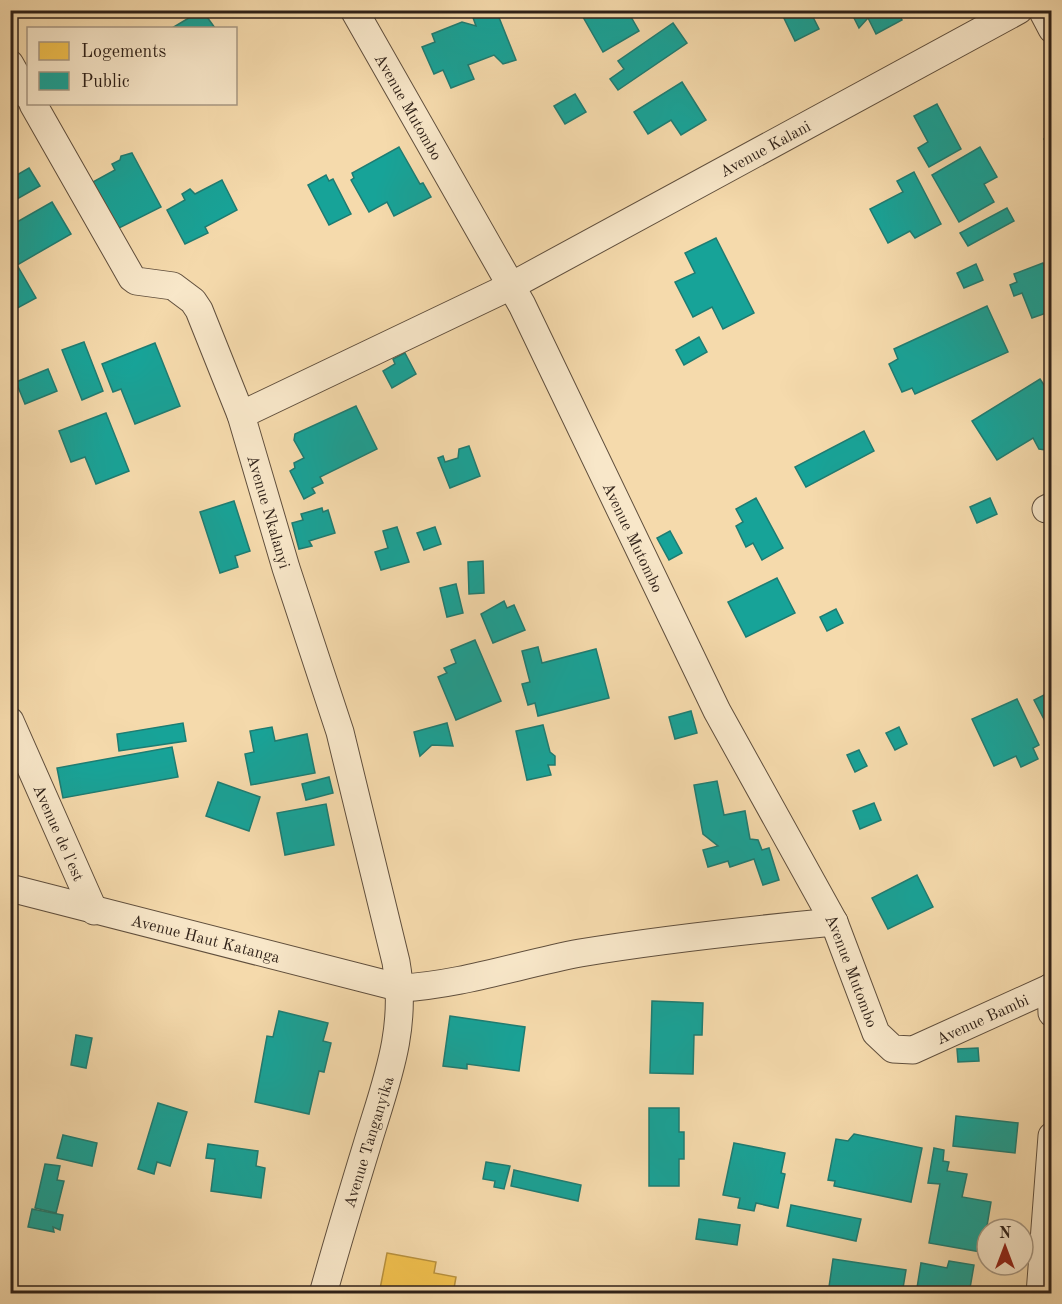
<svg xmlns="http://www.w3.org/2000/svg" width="1062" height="1304" font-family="'Old Standard TT',serif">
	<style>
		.homes { fill: #f2c14e; stroke: #b8913e; stroke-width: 1.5 }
		.public { fill: #17a398; stroke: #1e7c72; stroke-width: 1.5 }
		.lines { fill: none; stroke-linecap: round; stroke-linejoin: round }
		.street-casing { stroke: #604f3d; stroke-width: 29 }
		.street { stroke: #f8e7c9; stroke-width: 27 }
		.labels { text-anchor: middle; stroke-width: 6; stroke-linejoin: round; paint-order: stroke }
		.street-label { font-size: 16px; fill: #2f2118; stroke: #f8e7c9 }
	</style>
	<rect width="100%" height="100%" fill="#f5daac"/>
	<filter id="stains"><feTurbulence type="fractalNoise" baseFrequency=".00333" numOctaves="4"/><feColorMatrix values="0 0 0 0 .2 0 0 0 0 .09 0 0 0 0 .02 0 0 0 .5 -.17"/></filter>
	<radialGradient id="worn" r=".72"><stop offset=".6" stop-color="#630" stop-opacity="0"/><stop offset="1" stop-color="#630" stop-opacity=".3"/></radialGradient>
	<path class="homes" d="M387 1253 436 1262 434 1273 456 1277 453 1294H379Z"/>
	<g class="public">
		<path d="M202 10 215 28H172Z"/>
		<path d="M474 10H496L516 60 503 64 494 55 468 65 474 79 451 88 443 70 434 74 422 47 435 42 432 34 462 22 476 26 471 12Z"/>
		<path d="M579 10H627L639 31 603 52Z"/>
		<path d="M780 10H827L813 17 819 29 795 41Z"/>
		<path d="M850 10H897L902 20 876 34 868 18 859 28Z"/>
		<path d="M673 23 687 43 618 90 610 79 624 69 618 61Z"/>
		<path d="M682 82 706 120 681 135 671 120 648 134 634 112Z"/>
		<path d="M575 94 586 112 565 124 554 106Z"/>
		<path d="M937 104 961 149 929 167 918 148 928 142 914 116Z"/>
		<path d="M1052 134V151L1044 139Z"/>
		<path d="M399 147 420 184 423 183 431 197 394 216 387 202 369 212 351 180 354 178 352 173Z"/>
		<path d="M980 147 997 177 984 184 994 202 959 222 932 175Z"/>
		<path d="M132 153 161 207 115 230 91 183 115 170 112 164 120 160 121 156Z"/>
		<path d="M29 168 40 186 10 203V179Z"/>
		<path d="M914 172 941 224 915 238 910 231 888 243 870 209 903 192 897 181Z"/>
		<path d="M326 175 329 181 333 179 351 214 329 225 308 185Z"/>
		<path d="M222 180 237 210 205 227 208 233 185 244 167 210 185 200 182 194 190 189 195 194Z"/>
		<path d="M52 202 71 234 17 265 36 298 10 312V226Z"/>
		<path d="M1007 208 1014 221 968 246 960 233Z"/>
		<path d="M716 238 754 313 723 329 712 307 693 317 675 282 695 273 685 253Z"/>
		<path d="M1043 263 1052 285V311L1032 318 1022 293 1014 296 1010 285 1017 282 1014 274Z"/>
		<path d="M976 264 983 280 964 288 957 273Z"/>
		<path d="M987 306 1008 352 915 394 912 388 902 392 889 364 898 359 894 349Z"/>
		<path d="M699 337 707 352 684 365 676 350Z"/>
		<path d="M84 342 103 391 82 400 62 350Z"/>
		<path d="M155 343 180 406 135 424 121 389 113 392 102 364Z"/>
		<path d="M405 353 416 374 392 388 383 371 395 364 393 359Z"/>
		<path d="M48 369 57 391 25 404 16 382Z"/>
		<path d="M1040 379 1052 397V451L1039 449 1033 438 997 460 972 421Z"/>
		<path d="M356 406 377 449 320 477 323 483 312 488 315 493 304 499 290 471 295 468 294 463 304 458 294 440 295 434Z"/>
		<path d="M106 413 129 471 96 484 85 457 71 462 59 431Z"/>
		<path d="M864 431 874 451 806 487 795 467Z"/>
		<path d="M469 446 480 476 450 488 438 458 443 456 445 462 458 458 459 449Z"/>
		<path d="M756 498 783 548 762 560 753 543 746 547 736 526 743 522 736 509Z"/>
		<path d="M990 498 997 514 977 523 970 507Z"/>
		<path d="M234 501 250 551 235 556 238 567 220 573 200 512Z"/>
		<path d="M322 508 323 512 328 510 335 533 309 541 312 546 299 549 292 523 303 520 301 514Z"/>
		<path d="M397 527 409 562 381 570 375 552 388 548 383 531Z"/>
		<path d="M435 527 441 544 424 550 417 533Z"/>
		<path d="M670 531 682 553 669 560 657 538Z"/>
		<path d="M483 561 484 593 469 594 468 562Z"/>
		<path d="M777 578 795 613 746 637 728 602Z"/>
		<path d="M456 584 463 613 447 617 440 588Z"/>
		<path d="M504 601 507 608 514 605 525 630 493 643 481 614Z"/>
		<path d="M836 609 843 623 827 631 820 617Z"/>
		<path d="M475 640 501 701 456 720 438 677 447 673 444 668 456 663 451 650Z"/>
		<path d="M538 647 542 663 596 649 609 698 538 716 535 703 528 705 522 684 530 682 522 651Z"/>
		<path d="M1052 691V726L1048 727 1034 700Z"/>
		<path d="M1017 699 1039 745 1033 748 1038 759 1021 767 1016 756 994 766 972 719Z"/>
		<path d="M691 711 697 733 675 739 669 717Z"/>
		<path d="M183 723 186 741 119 751 117 734Z"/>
		<path d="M447 723 453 746 432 745 420 756 414 732Z"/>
		<path d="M543 725 550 752 555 756V765H548L551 775 527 780 516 731Z"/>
		<path d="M272 727 275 741 307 734 315 773 251 785 245 754 254 752 250 731Z"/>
		<path d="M899 727 907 744 895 750 886 733Z"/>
		<path d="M172 747 178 777 63 798 57 768Z"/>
		<path d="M859 750 867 766 855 772 847 755Z"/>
		<path d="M329 777 333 793 306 800 302 784Z"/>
		<path d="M717 781 724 815 745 811 750 839 758 840 762 850 769 848 779 880 763 885 754 859 730 867 728 861 708 867 703 850 718 846 703 834 694 785Z"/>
		<path d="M218 782 260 797 249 831 206 816Z"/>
		<path d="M874 803 881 820 860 829 853 811Z"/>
		<path d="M326 804 334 845 285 855 277 813Z"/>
		<path d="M917 875 933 907 888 929 872 898Z"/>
		<path d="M652 1001 703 1003 702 1035H694L693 1074 650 1073Z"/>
		<path d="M279 1011 328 1023 323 1041 331 1043 324 1072 319 1071 309 1114 255 1102 267 1036 273 1037Z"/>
		<path d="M450 1016 525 1027 519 1071 467 1064V1069L443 1066Z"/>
		<path d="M76 1035 92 1038 86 1068 71 1065Z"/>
		<path d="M978 1048 979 1061 958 1062 957 1049Z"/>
		<path d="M158 1103 187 1112 170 1166 157 1162 154 1174 138 1169Z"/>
		<path d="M649 1108H679V1132H684V1159H679V1186H649Z"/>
		<path d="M956 1116 1018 1123 1015 1153 953 1146Z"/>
		<path d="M854 1134 922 1148 911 1202 834 1186 835 1181 828 1180 836 1139 848 1141Z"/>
		<path d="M63 1135 97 1143 92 1166 57 1158Z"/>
		<path d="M734 1143 785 1153 781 1173 785 1174 778 1208 756 1203 754 1211 738 1208 740 1198 723 1195Z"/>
		<path d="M208 1144 258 1151 256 1166 265 1168 261 1198 211 1191 215 1159 206 1158Z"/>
		<path d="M934 1148 944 1150 943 1161 949 1162 947 1171 967 1174 962 1197 991 1202 987 1226 992 1227 987 1229V1253L929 1243 940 1184 928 1183Z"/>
		<path d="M486 1162 510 1166 504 1189 494 1187 495 1181 483 1179Z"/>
		<path d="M45 1164 60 1166 57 1180 64 1181 56 1213 35 1208Z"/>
		<path d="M514 1170 581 1185 578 1201 511 1186Z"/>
		<path d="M791 1205 861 1219 856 1241 787 1226Z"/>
		<path d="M32 1209 63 1215 60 1230 53 1227 54 1232 28 1227Z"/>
		<path d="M699 1219 740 1225 737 1245 696 1239Z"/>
		<path d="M833 1259 906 1270 902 1294H828Z"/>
		<path d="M949 1261 974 1265 969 1294H916L921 1263 947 1268Z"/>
	</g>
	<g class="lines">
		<defs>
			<g id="street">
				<path id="s1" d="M354 10 522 305 717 711 834 922 876 1033 893 1049 913 1050 1052 987"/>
				<path d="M1042 10 1052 29"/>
				<path d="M10 64 28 96"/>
				<path id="s2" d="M33 104 132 278 136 281 173 286 193 301 199 310 241 415 286 568 340 732 396 962C408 1029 386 1082 367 1145 352 1194 337 1244 323 1294"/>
				<path id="s3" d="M241 415 511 286 1019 10"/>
				<path d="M1046 509 1052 506"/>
				<path id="s4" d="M10 721 94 911"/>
				<path id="s5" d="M10 888 401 988C461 985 521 964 580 953 665 939 749 930 834 922"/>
				<path d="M1051 987 1052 1013"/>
				<path d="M1040 1294 1052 1136"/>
			</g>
		</defs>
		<use href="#street" class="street-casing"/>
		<use href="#street" class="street"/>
	</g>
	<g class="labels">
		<g class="street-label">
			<text dy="6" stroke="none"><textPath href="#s1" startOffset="111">Avenue Mutombo</textPath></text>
			<text dy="6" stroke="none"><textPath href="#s3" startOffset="588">Avenue Kalani</textPath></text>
			<text dy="6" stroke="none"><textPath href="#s2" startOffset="492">Avenue Nkalanyi</textPath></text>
			<text dy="6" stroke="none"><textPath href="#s1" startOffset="597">Avenue Mutombo</textPath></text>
			<text dy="6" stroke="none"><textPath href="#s4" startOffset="122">Avenue de l'est</textPath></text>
			<text dy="6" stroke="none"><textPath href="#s5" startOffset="202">Avenue Haut Katanga</textPath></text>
			<text dy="6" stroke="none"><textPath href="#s1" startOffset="1083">Avenue Mutombo</textPath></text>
			<text dy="6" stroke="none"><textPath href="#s1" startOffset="1269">Avenue Bambi</textPath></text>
			<text transform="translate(368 1142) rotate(-73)" y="6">Avenue Tanganyika</text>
		</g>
	</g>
	<rect width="1062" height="1304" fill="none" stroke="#f5daac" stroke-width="36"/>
	<rect x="12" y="12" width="1038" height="1280" fill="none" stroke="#2f2118" stroke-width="3"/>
	<rect x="18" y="18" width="1026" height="1268" fill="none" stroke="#2f2118" stroke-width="1.5"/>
	<rect x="27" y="27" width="210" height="78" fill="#f8e7c9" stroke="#a89882" stroke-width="1.5"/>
	<rect x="39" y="42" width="30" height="18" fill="#f2c14e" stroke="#a89882" stroke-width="1.5"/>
	<text x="81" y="57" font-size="18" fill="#2f2118">Logements</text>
	<rect x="39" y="72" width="30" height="18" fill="#17a398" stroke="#a89882" stroke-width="1.5"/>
	<text x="81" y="87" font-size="18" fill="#2f2118">Public</text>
	<g transform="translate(1005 1247)"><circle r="28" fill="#f8e7c9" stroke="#a89882" stroke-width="1.5"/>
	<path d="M0-4.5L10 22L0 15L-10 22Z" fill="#8f2418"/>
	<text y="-9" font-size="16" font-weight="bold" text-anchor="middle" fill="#2f2118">N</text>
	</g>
	<rect width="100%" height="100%" filter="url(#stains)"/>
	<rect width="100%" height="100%" fill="url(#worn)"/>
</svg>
